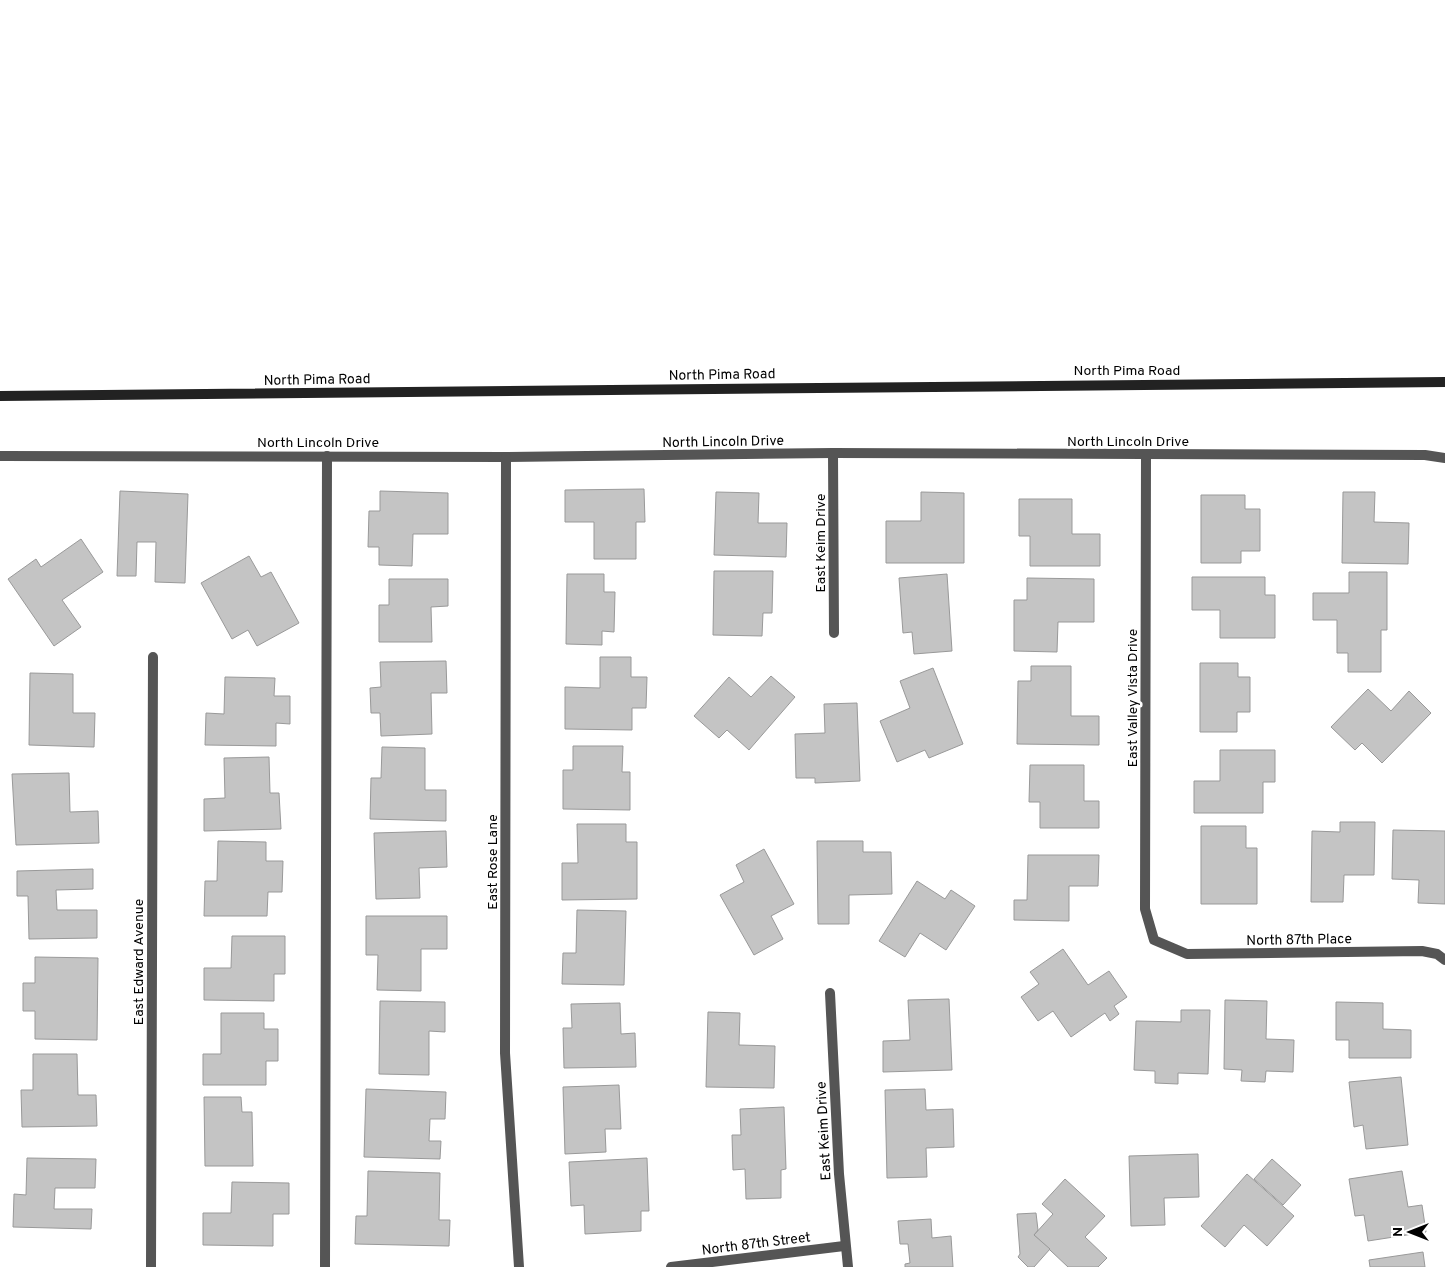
<svg xmlns="http://www.w3.org/2000/svg" width="1445" height="1267" font-family="Overpass,sans-serif">
	<style>
		.building { fill: #c4c4c4; stroke: #999 }
		.lines { fill: none; stroke-linecap: round; stroke-linejoin: round }
		.service { stroke: #555; stroke-width: 10 }
		.minor { stroke: #555; stroke-width: 10 }
		.secondary { stroke: #222; stroke-width: 10 }
		.labels { text-anchor: middle; stroke-width: 5; stroke-linejoin: round; paint-order: stroke }
		.street-label { font-size: 14px; fill: #000; stroke: #fff }
	</style>
	<rect width="100%" height="100%" fill="#fff"/>
	<g class="building">
		<path d="M644 489 645 522H636V559H594V522H565V490Z"/>
		<path d="M120 491 188 494 185 583 155 582 156 542H137L136 576H117Z"/>
		<path d="M380 491 448 493V534H413L412 566 379 565V547H368L369 511H380Z"/>
		<path d="M716 492 759 493 758 523H787L786 557 714 555Z"/>
		<path d="M921 492 964 493V563H886V521H921Z"/>
		<path d="M1343 492H1375L1374 522 1409 523 1408 564 1342 563Z"/>
		<path d="M1201 495H1245V509H1260V551H1241V563H1201Z"/>
		<path d="M1019 499H1072V534H1100V566H1030V536H1019Z"/>
		<path d="M81 539 103 572 62 600 81 627 54 646 8 579 36 559 41 567Z"/>
		<path d="M249 556 261 577 271 572 299 623 257 646 248 630 232 639 201 583Z"/>
		<path d="M714 571H773L772 613H763L762 636 713 635Z"/>
		<path d="M1349 572H1387V630H1381V672H1348V653H1337V620H1313V593H1349Z"/>
		<path d="M567 574H604V592H615L614 632 602 631V645L566 644Z"/>
		<path d="M947 574 952 651 914 654 912 632 903 633 899 578Z"/>
		<path d="M1192 577H1265V595H1275V638H1220V610H1192Z"/>
		<path d="M1027 578 1094 579V622H1058L1057 652 1014 651V600H1027Z"/>
		<path d="M389 579H448V606L431 607 432 642H379V605H389Z"/>
		<path d="M600 657H631V677H647L646 708H632V730L565 729V687L600 688Z"/>
		<path d="M446 661 447 693H431L432 734 381 736 380 713H371L370 688 381 687 380 662Z"/>
		<path d="M1200 663H1238V677H1250V712H1237V732H1200Z"/>
		<path d="M1031 666H1071V716H1099V745L1017 744 1018 681H1031Z"/>
		<path d="M933 668 963 744 929 758 925 750 897 762 880 721 910 708 900 681Z"/>
		<path d="M30 673 73 674V713H95L94 747 29 745Z"/>
		<path d="M771 676 795 697 749 750 727 730 719 738 694 716 729 677 751 697Z"/>
		<path d="M225 677 275 678 274 696H290V724L276 723V746L205 745 206 713 224 714Z"/>
		<path d="M1368 689 1391 711 1409 691 1431 713 1382 763 1362 743 1355 750 1331 727Z"/>
		<path d="M857 703 860 781 815 783V778H796L795 734 825 733 824 704Z"/>
		<path d="M573 746H623L622 772H630V810L563 809V770H573Z"/>
		<path d="M382 747 425 748V790H446V821L370 819 371 778H381Z"/>
		<path d="M1220 750H1275V782H1263V813H1194V781H1220Z"/>
		<path d="M269 757 270 793H279L281 829 204 831V799L225 798 224 758Z"/>
		<path d="M1030 765H1084V801H1099V828H1040V802H1029Z"/>
		<path d="M69 773 70 812 98 811 99 843 16 845 12 774Z"/>
		<path d="M1340 822H1375L1374 875H1344L1343 902H1311L1312 831 1340 832Z"/>
		<path d="M577 824H626V842H637V899L562 900V863H578Z"/>
		<path d="M1201 826H1246V848H1257V904H1201Z"/>
		<path d="M1393 830 1445 831V904L1418 903 1419 880 1392 879Z"/>
		<path d="M446 831 447 867 419 868 420 898 376 899 374 833Z"/>
		<path d="M218 841 266 842V861H283L282 892H268L267 916H204L205 881H217Z"/>
		<path d="M817 841H863V852H891L892 894 849 895V924H818Z"/>
		<path d="M764 849 794 904 771 916 783 939 754 955 720 895 744 882 736 865Z"/>
		<path d="M1028 855H1099L1098 886H1069V921L1014 920V900H1027Z"/>
		<path d="M93 869V889L56 890 57 910H97V938L29 939 28 896H17V871Z"/>
		<path d="M917 881 945 899 951 890 975 906 946 950 920 933 905 957 879 941Z"/>
		<path d="M577 910 626 911 624 985 562 984 563 953H576Z"/>
		<path d="M366 916H447V949H421V991L377 990 378 955H366Z"/>
		<path d="M232 936H285V974H274V1001L204 1000V968H231Z"/>
		<path d="M1063 949 1088 985 1109 971 1127 997 1114 1006 1119 1014 1110 1021 1105 1013 1071 1037 1053 1011 1038 1021 1021 997 1039 984 1030 972Z"/>
		<path d="M35 957 98 958 97 1040 35 1039V1011H23V983H35Z"/>
		<path d="M949 999 952 1070 883 1072V1041L910 1040 908 1000Z"/>
		<path d="M1225 1000 1267 1001 1266 1039 1294 1040 1293 1072 1266 1071 1265 1082 1241 1081 1242 1070 1224 1069Z"/>
		<path d="M380 1001 445 1002V1032L429 1031V1075L379 1074Z"/>
		<path d="M1336 1002 1383 1003V1029L1411 1030V1058H1349V1040H1336Z"/>
		<path d="M620 1003 621 1034 635 1033 636 1067 564 1068 563 1028H572L571 1004Z"/>
		<path d="M1181 1010H1210L1208 1074 1178 1073V1084L1155 1083V1071L1134 1070 1136 1021 1181 1022Z"/>
		<path d="M708 1012 740 1013 739 1045 775 1046 774 1088 706 1087Z"/>
		<path d="M221 1013H264V1029H278V1061H266V1085H203V1054H221Z"/>
		<path d="M33 1054H77L78 1095H96L97 1126 22 1127 21 1090H33Z"/>
		<path d="M1401 1077 1408 1145 1366 1149 1363 1125 1354 1127 1349 1082Z"/>
		<path d="M619 1085 621 1129H605L606 1152 565 1154 563 1087Z"/>
		<path d="M366 1089 446 1092 445 1119H430L429 1141H441L440 1159 364 1157Z"/>
		<path d="M925 1089 926 1110 953 1109 954 1147 926 1148 927 1177 887 1178 885 1090Z"/>
		<path d="M204 1097H241L242 1112H252L253 1166H205Z"/>
		<path d="M784 1107 786 1169 781 1170V1198L746 1199 745 1169 733 1170 732 1135H741L740 1109Z"/>
		<path d="M1198 1154 1199 1197 1164 1198 1165 1225 1131 1226 1129 1156Z"/>
		<path d="M27 1158 96 1159 95 1188H55L54 1209H92L91 1229 13 1227 14 1194 26 1195Z"/>
		<path d="M647 1158 649 1211H641V1231L585 1234 584 1205 571 1206 569 1162Z"/>
		<path d="M1272 1159 1301 1185 1283 1205 1254 1179Z"/>
		<path d="M368 1171 440 1173 439 1220H450L449 1246 355 1244 356 1216H367Z"/>
		<path d="M1402 1171 1408 1207 1422 1205 1426 1232 1368 1241 1364 1215 1355 1216 1349 1179Z"/>
		<path d="M1247 1174 1294 1216 1267 1246 1244 1225 1225 1247 1201 1226Z"/>
		<path d="M1065 1179 1105 1216 1085 1237 1107 1258 1098 1267H1068L1034 1235 1053 1214 1042 1204Z"/>
		<path d="M232 1182 289 1183V1214H273V1246L203 1245V1213H231Z"/>
		<path d="M1036 1213 1038 1230 1034 1235 1050 1249 1034 1267H1028L1018 1257 1020 1254 1017 1214Z"/>
		<path d="M931 1219 932 1238 951 1236 953 1267H905V1264L910 1263 908 1244H900L898 1221Z"/>
		<path d="M1423 1252 1425 1267H1370L1369 1260Z"/>
	</g>
	<g class="lines">
		<path class="service" d="M325 1267 327 456"/>
		<g class="minor">
			<path d="M833 453 834 633"/>
			<path d="M1146 455 1145 909 1154 940 1187 954 1422 951 1437 954 1445 960"/>
			<path d="M0 456 506 457 833 453 1425 455 1445 458"/>
			<path d="M506 457 505 1053 519 1267"/>
			<path d="M830 993 839 1174 848 1267"/>
			<path d="M151 1267 153 657"/>
			<path d="M671 1267 844 1246"/>
		</g>
		<path class="secondary" d="M0 396 1445 382"/>
	</g>
	<g class="labels">
		<g class="street-label">
			<text x="1127" y="375">North Pima Road</text>
			<text transform="translate(722 374) rotate(-1)" y="5">North Pima Road</text>
			<text transform="translate(317 379) rotate(-1)" y="5">North Pima Road</text>
			<text transform="translate(723 441) rotate(-1)" y="5">North Lincoln Drive</text>
			<text x="1128" y="446">North Lincoln Drive</text>
			<text x="318" y="447">North Lincoln Drive</text>
			<text transform="translate(820 543) rotate(-90)" y="5">East Keim Drive</text>
			<text transform="translate(1132 698) rotate(-90)" y="5">East Valley Vista Drive</text>
			<text transform="translate(492 862) rotate(-90)" y="5">East Rose Lane</text>
			<text transform="translate(1299 939) rotate(-1)" y="5">North 87th Place</text>
			<text transform="translate(138 962) rotate(-90)" y="5">East Edward Avenue</text>
			<text transform="translate(823 1131) rotate(-93)" y="5">East Keim Drive</text>
			<text transform="translate(756 1243) rotate(-7)" y="5">North 87th Street</text>
		</g>
	</g>
	<g transform="translate(1410 1232) rotate(270)" stroke="#ffffff" stroke-width="4" paint-order="stroke">
	<path d="M0-4L9 19L0 12L-9 19Z" fill="#000000"/>
	<text y="-8" font-size="14" font-weight="bold" text-anchor="middle" fill="#000000">N</text>
	</g>
</svg>
